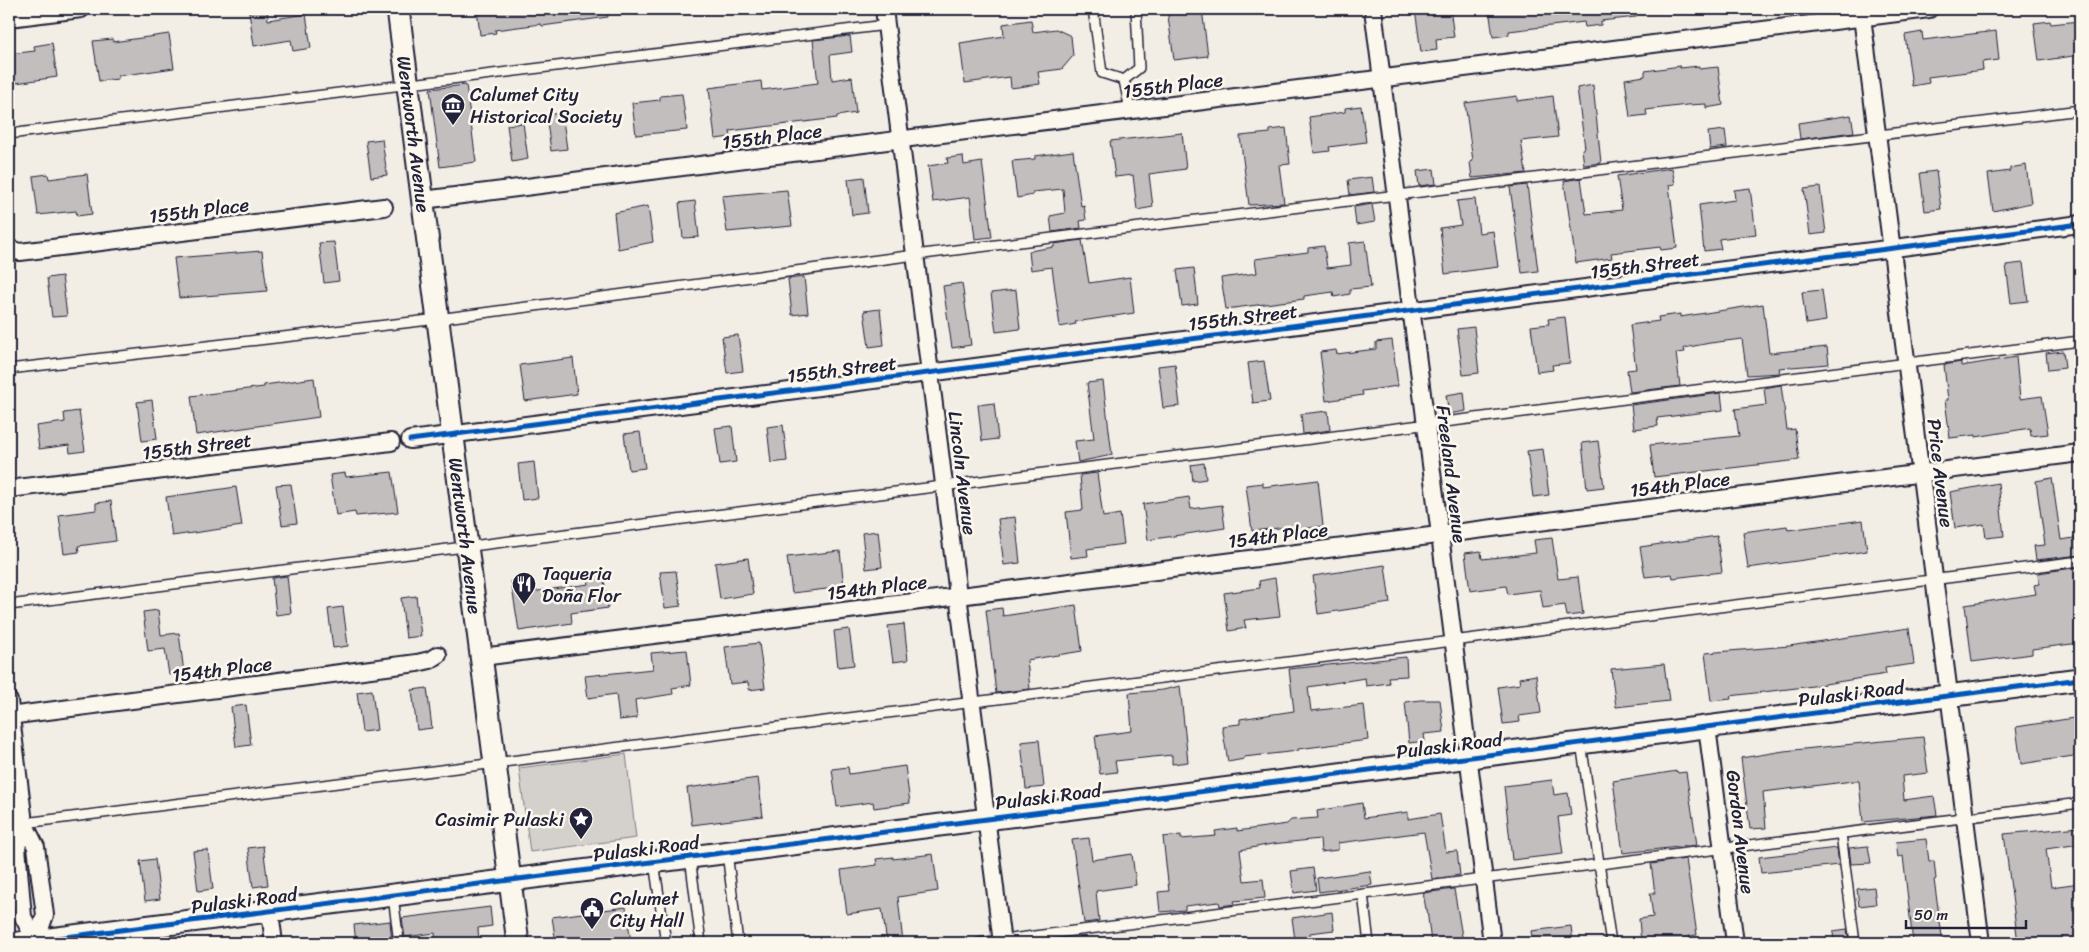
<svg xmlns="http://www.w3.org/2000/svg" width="2089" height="952" font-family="Sriracha,sans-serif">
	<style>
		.green { fill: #d4d1cc; stroke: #7b7a84 }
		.building { fill: #c2bebe; stroke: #22223b }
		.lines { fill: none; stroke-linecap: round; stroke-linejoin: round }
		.service-casing { stroke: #22223b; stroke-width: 12 }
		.minor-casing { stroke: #22223b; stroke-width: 20 }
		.tertiary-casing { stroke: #22223b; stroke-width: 25 }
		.service { stroke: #fbf7ec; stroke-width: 9 }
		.minor { stroke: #fbf7ec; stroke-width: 16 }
		.tertiary { stroke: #fbf7ec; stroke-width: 21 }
		.cycleway-casing { stroke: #fbf7ec; stroke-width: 8 }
		.cycleway { stroke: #0057b8; stroke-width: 5 }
		.labels { text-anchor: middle; stroke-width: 5; stroke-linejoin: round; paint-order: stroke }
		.street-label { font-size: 19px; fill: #22223b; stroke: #fbf7ec }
		.poi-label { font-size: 19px; fill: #22223b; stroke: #fbf7ec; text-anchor: start }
	</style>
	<rect width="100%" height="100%" fill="#f2eee5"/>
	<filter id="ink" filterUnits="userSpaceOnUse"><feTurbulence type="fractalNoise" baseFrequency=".02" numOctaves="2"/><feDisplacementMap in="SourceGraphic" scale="10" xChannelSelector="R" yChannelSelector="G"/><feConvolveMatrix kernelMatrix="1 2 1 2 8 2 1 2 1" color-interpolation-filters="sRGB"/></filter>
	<g filter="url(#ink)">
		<path class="green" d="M626 754 636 838 530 852 519 768Z"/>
		<g class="building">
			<path d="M267 9 268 20 306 14 311 48 293 51 291 40 254 46 249 12Z"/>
			<path d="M477 9H607L608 17 542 26 541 24 495 30 496 33 480 35Z"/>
			<path d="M1167 9H1202L1208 56 1174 60Z"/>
			<path d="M1415 9H1450L1454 37 1436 39 1437 50 1421 52Z"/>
			<path d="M1489 9H1635L1636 17 1601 21V25L1585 27 1584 22 1509 31V35L1493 37Z"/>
			<path d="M1031 20 1033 32 1056 29 1071 36 1073 56 1062 69 1038 72 1040 84 1011 88 1010 77 965 83 960 43 1004 36 1003 24Z"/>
			<path d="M2050 21 2051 24 2080 21V55L2039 61 2034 23Z"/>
			<path d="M1996 31 1999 60 1982 62 1983 70 1928 77 1929 83 1912 86 1905 35 1922 32 1923 40Z"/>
			<path d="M169 34 174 68 118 76V79L99 81 93 41 113 39V42Z"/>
			<path d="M850 36 852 52 830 55 832 80 852 77 856 113 837 116V118L730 131 731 137 715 139 709 88 761 81 762 90 818 83 813 40Z"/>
			<path d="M52 43 57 77 9 84V54L35 51 34 46Z"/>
			<path d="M1680 66V68L1699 66V69L1718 67 1723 105 1706 108V104L1687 105 1646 110 1647 115 1630 117 1625 79 1645 76V71Z"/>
			<path d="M466 85 476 162 440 167 430 89Z"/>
			<path d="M1593 85 1601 163 1584 165 1582 149 1585 148 1577 88Z"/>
			<path d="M682 94 687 130 636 135 632 103 660 100V96Z"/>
			<path d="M1517 96V101L1553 96 1558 137 1521 141 1526 173 1472 178 1470 162 1473 161 1465 103Z"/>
			<path d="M1361 106 1366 142 1329 147 1330 151 1314 153 1309 117 1345 112V108Z"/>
			<path d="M562 113 567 149 551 151 546 115Z"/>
			<path d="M1851 115 1854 132 1800 139 1798 123Z"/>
			<path d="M523 123 528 159 512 162 507 125Z"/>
			<path d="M1286 128 1290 164 1279 165 1284 203 1249 205 1240 136 1270 133V130Z"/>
			<path d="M1725 130 1727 147 1710 149 1708 132Z"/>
			<path d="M1182 133 1186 169 1149 174 1153 207 1137 210 1133 175 1115 177 1110 141Z"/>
			<path d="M382 139 387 175 371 177 366 141Z"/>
			<path d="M1073 151 1081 206 1084 205 1086 220 1080 221 1081 228 1052 232 1050 216 1065 213 1063 189 1033 192V195L1017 198 1012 161 1035 159V156Z"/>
			<path d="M963 156 964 165 982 162 992 237 975 239 970 197 933 202 928 166 948 163 947 158Z"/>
			<path d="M2026 165 2031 203 1993 211 1988 174 2010 171V168Z"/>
			<path d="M1672 168 1675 184 1669 185 1677 248 1661 250 1660 247 1611 253 1612 258 1576 263 1564 181 1581 178 1586 214 1622 210 1617 176Z"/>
			<path d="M1434 169 1436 184 1419 186 1417 171Z"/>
			<path d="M1936 171 1941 209 1925 211 1920 173Z"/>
			<path d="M48 174 49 179 87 174 92 214 77 216 76 211 38 215 33 176Z"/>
			<path d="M864 177 868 213 852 215 848 179Z"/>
			<path d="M1372 177 1374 192 1350 195 1348 180Z"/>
			<path d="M1527 185 1538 271 1522 273 1510 187Z"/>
			<path d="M1820 187 1826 233 1810 235 1804 189Z"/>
			<path d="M1750 188 1756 234 1719 239 1721 249 1704 251 1699 205 1735 200 1734 190Z"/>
			<path d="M787 190 792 226 727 232 722 196Z"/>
			<path d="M1475 199 1479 233 1493 231 1498 267 1445 274 1440 228 1461 225 1457 201Z"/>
			<path d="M695 201 699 237 683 238 679 203Z"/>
			<path d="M1372 204 1375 222 1356 225 1354 207Z"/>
			<path d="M648 206 653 242 618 249 614 213Z"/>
			<path d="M1082 240 1089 283 1130 277 1134 313 1075 322 1076 324 1060 327 1052 267 1031 270 1029 251 1054 247V244Z"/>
			<path d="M1365 241 1371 287 1350 289V294L1334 297 1333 292 1304 296V299L1226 309 1221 278 1257 273 1255 259 1308 252V248L1324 246 1327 268 1351 265 1349 243Z"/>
			<path d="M334 242 339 281 324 283 319 243Z"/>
			<path d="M262 251 267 291 179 298 174 258Z"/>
			<path d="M2023 263 2028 301 2011 303 2006 265Z"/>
			<path d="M1194 268 1198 304 1182 306 1177 270Z"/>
			<path d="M62 276 67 316 52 317 47 278Z"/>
			<path d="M804 277 808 313 792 315 788 279Z"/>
			<path d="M962 283 971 345 952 348 943 286Z"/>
			<path d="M1016 290 1020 329 996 332 991 293Z"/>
			<path d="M1822 290 1826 321 1806 324 1802 292Z"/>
			<path d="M1763 304 1769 353 1827 347 1829 364 1779 368 1780 373 1747 375 1742 339 1710 343 1684 348 1685 352 1676 353 1680 386 1630 392 1627 370 1636 369 1630 325 1659 321 1658 317 1680 314V317Z"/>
			<path d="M880 309 884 345 869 347 864 311Z"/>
			<path d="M1565 317 1570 363 1552 365 1553 370 1537 372 1531 326 1549 324 1548 319Z"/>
			<path d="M1474 327 1479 373 1463 375 1457 329Z"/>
			<path d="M738 335 743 371 727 373 722 337Z"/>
			<path d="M1392 340 1398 386 1362 391 1363 395 1326 401 1320 352 1336 350 1337 354 1376 349V342Z"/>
			<path d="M2063 351 2065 368 2048 370 2046 353Z"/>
			<path d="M2016 357 2020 399 2042 396 2048 434 2031 436 2030 428 1976 437V435L1950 438 1945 400H1948L1944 365 1961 362V366Z"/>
			<path d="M573 358 577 394 525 401 520 365Z"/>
			<path d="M1264 361 1270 401 1253 403 1248 363Z"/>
			<path d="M1175 364 1180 406 1163 408 1158 366Z"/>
			<path d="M314 378 319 417 196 435 191 396 264 387V385Z"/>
			<path d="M1103 381 1112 455 1078 462 1075 441 1094 439 1087 383Z"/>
			<path d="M1781 385 1787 430 1795 429 1799 460 1654 477 1650 445 1739 436 1735 409 1766 405 1764 388Z"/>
			<path d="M1464 392 1466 411 1449 414 1446 395Z"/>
			<path d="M1721 393 1723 410 1657 418 1658 426 1634 429 1631 405Z"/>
			<path d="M152 400 157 439 142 441 137 402Z"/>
			<path d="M994 403 998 439 982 441 978 405Z"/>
			<path d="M79 411 85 451 70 453 69 445 39 449 36 426 65 422 64 413Z"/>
			<path d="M1328 411 1330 430 1303 434 1301 414Z"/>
			<path d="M783 425 787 461 771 463 767 427Z"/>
			<path d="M732 426 736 462 720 464 715 428Z"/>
			<path d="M640 432 645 468 629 470 624 434Z"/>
			<path d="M1598 441 1604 487 1587 489 1582 443Z"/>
			<path d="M1543 449 1549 495 1533 497 1527 451Z"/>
			<path d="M534 462 538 498 522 500 518 464Z"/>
			<path d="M1204 463 1206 479 1193 481 1191 465Z"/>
			<path d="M392 472 398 512 356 516 355 512 336 515 330 475 345 473 346 477Z"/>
			<path d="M1097 473 1103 517 1120 514 1124 544 1087 549 1088 556 1071 558 1066 512 1083 510 1080 475Z"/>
			<path d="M2052 478 2061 540 2080 537V555L2036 560 2034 546 2045 545 2036 481Z"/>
			<path d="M1318 480 1323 526 1289 531 1288 527 1252 531 1246 485 1263 483V487Z"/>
			<path d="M1998 483 2004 536 1986 538 1984 524 1955 528 1950 492Z"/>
			<path d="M291 484 297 523 282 525 276 485Z"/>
			<path d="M236 487 242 526 172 536 166 497Z"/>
			<path d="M1189 497 1191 509 1222 505 1225 528 1148 540 1143 504Z"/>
			<path d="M111 501 116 541 78 546 79 552 64 554 59 515 96 510V503Z"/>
			<path d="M1015 517 1020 563 1004 565 998 519Z"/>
			<path d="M1863 520 1867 551 1748 568 1743 532 1787 526 1788 530Z"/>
			<path d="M878 531 882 567 866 569 862 533Z"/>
			<path d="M1717 536 1722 572 1673 578 1672 574 1645 577 1640 547Z"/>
			<path d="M1552 538 1558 579 1578 577 1583 614 1567 616 1565 605 1543 608 1540 590 1508 594 1506 586 1470 591 1465 553 1481 551 1482 559 1536 553 1534 540Z"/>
			<path d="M840 551 844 587 792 593 787 557Z"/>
			<path d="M748 558 753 594 720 599 715 563Z"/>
			<path d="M1385 565 1390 603 1318 614 1313 576Z"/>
			<path d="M2080 567V643L2032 649V654L1972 662 1965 605 2036 594 2034 585 2039 584 2038 573Z"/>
			<path d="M676 571 681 606 665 608 660 572Z"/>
			<path d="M603 572 608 608 571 613 572 623 519 631 511 581 529 579 531 592 589 584 587 574Z"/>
			<path d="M287 576 291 613 276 615 272 578Z"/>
			<path d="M1275 578 1280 616 1244 620 1246 628 1229 631 1224 593 1260 588 1259 581Z"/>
			<path d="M416 596 421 636 406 638 401 598Z"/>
			<path d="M1076 605 1082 651 1027 660 1030 689 996 693 986 610 1002 608 1003 616Z"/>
			<path d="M343 607 348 646 333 648 328 609Z"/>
			<path d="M158 610 161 635 179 633 184 673 169 675 165 649 148 651 143 612Z"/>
			<path d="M904 624 908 660 893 662 888 626Z"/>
			<path d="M1909 628 1914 664 1885 668 1886 674 1813 686 1730 696 1731 699 1711 701 1705 653 1789 646Z"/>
			<path d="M849 629 854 665 838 667 834 631Z"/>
			<path d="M759 643 765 688 749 690 748 682 730 684 725 647Z"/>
			<path d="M687 650 691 685 672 688 673 694 635 700 637 718 619 720 616 694 588 698 585 676 653 669 651 653Z"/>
			<path d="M1406 657 1407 676 1388 677 1389 683 1366 686 1365 678 1308 687 1311 711 1364 705 1368 740 1298 749V751L1244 757V759L1228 762 1222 726 1240 724V719L1294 711 1289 669Z"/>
			<path d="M1664 664 1669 701 1616 707 1611 669Z"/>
			<path d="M1536 675 1541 713 1519 716 1520 722 1503 724 1498 687 1520 684 1519 678Z"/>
			<path d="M1180 686 1188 762 1172 764V755L1115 761 1117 772 1100 774 1095 736 1132 731 1129 693 1163 690Z"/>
			<path d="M427 688 432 728 417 730 412 690Z"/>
			<path d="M372 690 377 730 362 732 357 692Z"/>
			<path d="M1421 700H1440L1444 732 1424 734 1425 741 1409 743 1405 702Z"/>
			<path d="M246 705 251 745 236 747 231 707Z"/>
			<path d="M2080 717V755L2021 764 2016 727Z"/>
			<path d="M1923 737 1928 773 1902 776 1904 800 1934 796 1937 815 1863 822 1859 781H1853L1763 792 1766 828 1750 829 1741 758 1784 751Z"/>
			<path d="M1039 740 1044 787 1026 789 1021 742Z"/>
			<path d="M905 766 910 803 874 808 873 802 837 807 832 769 848 767 849 774Z"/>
			<path d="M1677 771 1678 773 1686 772 1697 845 1623 853 1613 781Z"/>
			<path d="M758 778 763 816 692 825 687 788Z"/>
			<path d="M1552 780 1554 795 1568 793 1571 815 1558 817 1563 854 1512 860 1504 786Z"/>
			<path d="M1362 803 1364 818 1408 812V819L1440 814 1446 852 1457 851 1460 875 1432 879 1424 832 1338 843V850L1321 852 1320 839 1272 844 1240 850 1244 881 1263 879 1265 898 1234 901 1235 904 1220 906 1219 902 1185 906V910L1160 912 1158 892 1169 891 1163 837 1181 835V839L1216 836 1215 831 1237 828V831L1287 824 1291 820 1318 818 1317 811Z"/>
			<path d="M2080 827V844L2046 849 2051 887 2080 883V943H2018L2004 834Z"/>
			<path d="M1089 838 1092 860 1132 854 1136 885 1096 891 1099 921 1084 923 1072 840Z"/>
			<path d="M1926 839 1929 861H1934L1936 879 1934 880 1943 943H1913L1903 856 1898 857 1896 842Z"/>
			<path d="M263 846 268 885 253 887 248 848Z"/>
			<path d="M1868 846 1871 863 1851 864 1849 848Z"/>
			<path d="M1837 848 1839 865 1761 873 1759 857Z"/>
			<path d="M208 850 213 889 198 891 193 851Z"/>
			<path d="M933 854 938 891 898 897 903 943H887L882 909 847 914 841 870 877 865 876 859 893 857V859Z"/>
			<path d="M155 859 160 899 145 901 140 861Z"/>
			<path d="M1686 859 1697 935 1689 936 1690 943H1641L1639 919 1653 917 1650 893H1655L1651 864Z"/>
			<path d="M1313 868 1316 890 1294 893 1291 871Z"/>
			<path d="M1370 871 1372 885 1319 892 1317 878Z"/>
			<path d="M1874 887 1876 904 1859 906 1857 889Z"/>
			<path d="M1454 889 1463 942 1431 943 1427 909H1426L1423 893Z"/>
			<path d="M490 907 492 926 478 928 479 943H436L435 933 405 937 402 918Z"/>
			<path d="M626 907 631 943H556L552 917Z"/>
			<path d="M1332 912 1334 930 1310 933V937L1295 940 1292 918Z"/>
			<path d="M390 921 392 943H356L354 925Z"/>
			<path d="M1571 926 1573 943H1533L1531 931Z"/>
			<path d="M1847 929 1849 943H1834L1833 931Z"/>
		</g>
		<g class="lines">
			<defs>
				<g id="service">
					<path d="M1093 9 1102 73 1124 80"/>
					<path d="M1124 80 1139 68 1136 9"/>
					<path d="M1124 80 1130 110"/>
					<path d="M9 134 886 25"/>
					<path d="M9 369 438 319 915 255 2080 110"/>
					<path d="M9 605 2080 341"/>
					<path d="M1581 743 1611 943"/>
					<path d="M9 825 2080 561"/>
					<path d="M1841 834 1855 943"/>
					<path d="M727 852 738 943"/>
					<path d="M690 857 701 943"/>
					<path d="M654 862 666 943"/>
					<path d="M1363 894 1369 943"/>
					<path d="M393 896 399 943"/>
					<path d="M156 927 158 943"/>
					<path d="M979 943 2080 803"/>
				</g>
				<g id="minor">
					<path d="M884 9 1002 943"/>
					<path d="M1373 9 1492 943"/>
					<path d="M1861 9 1981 943"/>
					<path d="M9 18 81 9"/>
					<path d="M423 200 1929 9"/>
					<path d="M9 249 20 252 384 207"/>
					<path d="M410 440 2080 224"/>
					<path d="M9 489 391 442"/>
					<path d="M482 657 2080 453"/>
					<path d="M9 701 24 823 36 847 45 915 36 941"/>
					<path d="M9 716 417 663 430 660 438 655"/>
					<path d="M1707 727 1735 943"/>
					<path d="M24 823 17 847 23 917 37 943"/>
					<path d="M270 912 274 943"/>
				</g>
				<g id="tertiary">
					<path id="s1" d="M398 9 518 943"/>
					<path d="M19 943 2080 679"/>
				</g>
			</defs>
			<use href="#service" class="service-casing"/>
			<use href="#minor" class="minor-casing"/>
			<use href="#tertiary" class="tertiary-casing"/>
			<use href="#service" class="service"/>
			<use href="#minor" class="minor"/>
			<use href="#tertiary" class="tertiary"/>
			<defs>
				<g id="cycleway">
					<path d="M410 440 2080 224"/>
					<path d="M19 943 2080 679"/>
				</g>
			</defs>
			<use href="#cycleway" class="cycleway-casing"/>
			<use href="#cycleway" class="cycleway"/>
		</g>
	</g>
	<defs>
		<symbol id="museum-pin" viewBox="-11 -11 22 30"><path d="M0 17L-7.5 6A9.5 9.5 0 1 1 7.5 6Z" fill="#22223b" stroke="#fbf7ec"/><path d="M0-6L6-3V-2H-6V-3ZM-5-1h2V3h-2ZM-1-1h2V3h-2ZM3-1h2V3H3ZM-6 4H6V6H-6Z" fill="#fff"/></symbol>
		<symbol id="restaurant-pin" viewBox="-11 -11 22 30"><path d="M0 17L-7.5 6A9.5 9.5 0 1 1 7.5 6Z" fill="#22223b" stroke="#fbf7ec"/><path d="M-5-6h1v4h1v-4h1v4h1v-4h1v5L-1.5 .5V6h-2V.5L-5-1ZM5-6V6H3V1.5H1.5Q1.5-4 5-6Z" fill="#fff"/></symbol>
		<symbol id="sight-pin" viewBox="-11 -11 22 30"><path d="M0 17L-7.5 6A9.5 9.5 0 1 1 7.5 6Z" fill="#22223b" stroke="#fbf7ec"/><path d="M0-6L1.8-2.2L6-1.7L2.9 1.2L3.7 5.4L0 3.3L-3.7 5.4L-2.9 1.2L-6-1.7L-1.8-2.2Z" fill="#fff"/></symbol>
		<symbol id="civic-pin" viewBox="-11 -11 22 30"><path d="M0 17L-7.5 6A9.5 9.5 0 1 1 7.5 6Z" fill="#22223b" stroke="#fbf7ec"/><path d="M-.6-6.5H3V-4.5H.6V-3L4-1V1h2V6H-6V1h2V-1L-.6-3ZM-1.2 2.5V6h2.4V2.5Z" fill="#fff"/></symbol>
	</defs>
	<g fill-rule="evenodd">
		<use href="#museum-pin" x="439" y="91" width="28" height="38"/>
		<use href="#restaurant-pin" x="510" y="570" width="28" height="38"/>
		<use href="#sight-pin" x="567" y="805" width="28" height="38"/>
		<use href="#civic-pin" x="578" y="895" width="28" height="38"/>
	</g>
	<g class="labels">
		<g class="street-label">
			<text transform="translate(1173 85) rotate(-7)" y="7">155th Place</text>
			<text dy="7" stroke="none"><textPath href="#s1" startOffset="126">Wentworth Avenue</textPath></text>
			<text transform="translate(772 136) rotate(-7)" y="7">155th Place</text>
			<text transform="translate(199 210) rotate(-7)" y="7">155th Place</text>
			<text transform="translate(1645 265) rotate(-7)" y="7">155th Street</text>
			<text transform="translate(1243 317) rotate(-7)" y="7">155th Street</text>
			<text transform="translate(842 369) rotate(-7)" y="7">155th Street</text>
			<text transform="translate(197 446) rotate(-7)" y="7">155th Street</text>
			<text transform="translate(963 473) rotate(83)" y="7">Lincoln Avenue</text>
			<text transform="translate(1941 473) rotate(83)" y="7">Price Avenue</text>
			<text transform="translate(1452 474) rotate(83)" y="7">Freeland Avenue</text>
			<text transform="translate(1680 484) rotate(-7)" y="7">154th Place</text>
			<text transform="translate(1278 535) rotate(-7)" y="7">154th Place</text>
			<text dy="7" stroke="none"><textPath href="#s1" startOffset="531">Wentworth Avenue</textPath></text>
			<text transform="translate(877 587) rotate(-7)" y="7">154th Place</text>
			<text transform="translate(222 669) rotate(-7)" y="7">154th Place</text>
			<text transform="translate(1851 693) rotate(-7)" y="7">Pulaski Road</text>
			<text transform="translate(1449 745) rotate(-7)" y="7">Pulaski Road</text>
			<text transform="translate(1048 796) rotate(-7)" y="7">Pulaski Road</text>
			<text transform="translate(1741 832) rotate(83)" y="7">Gordon Avenue</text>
			<text transform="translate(646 848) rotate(-7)" y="7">Pulaski Road</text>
			<text transform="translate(244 900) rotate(-7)" y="7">Pulaski Road</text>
		</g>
		<g class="poi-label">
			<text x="470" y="101">Calumet City<tspan x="470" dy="22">Historical Society</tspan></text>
			<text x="542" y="580">Taqueria<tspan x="542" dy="22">Doña Flor</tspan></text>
			<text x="564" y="826" text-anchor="end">Casimir Pulaski</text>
			<text x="610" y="905">Calumet<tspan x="610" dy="22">City Hall</tspan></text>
		</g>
	</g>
	<rect width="2089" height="952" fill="none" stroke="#fbf7ec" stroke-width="30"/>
	<rect x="15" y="15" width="2059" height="922" fill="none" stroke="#22223b" stroke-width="2" filter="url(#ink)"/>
	<path d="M1906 920v8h120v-8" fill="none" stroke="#22223b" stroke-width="2.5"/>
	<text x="1914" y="920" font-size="15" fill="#22223b" stroke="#fbf7ec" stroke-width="4" paint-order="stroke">50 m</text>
</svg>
